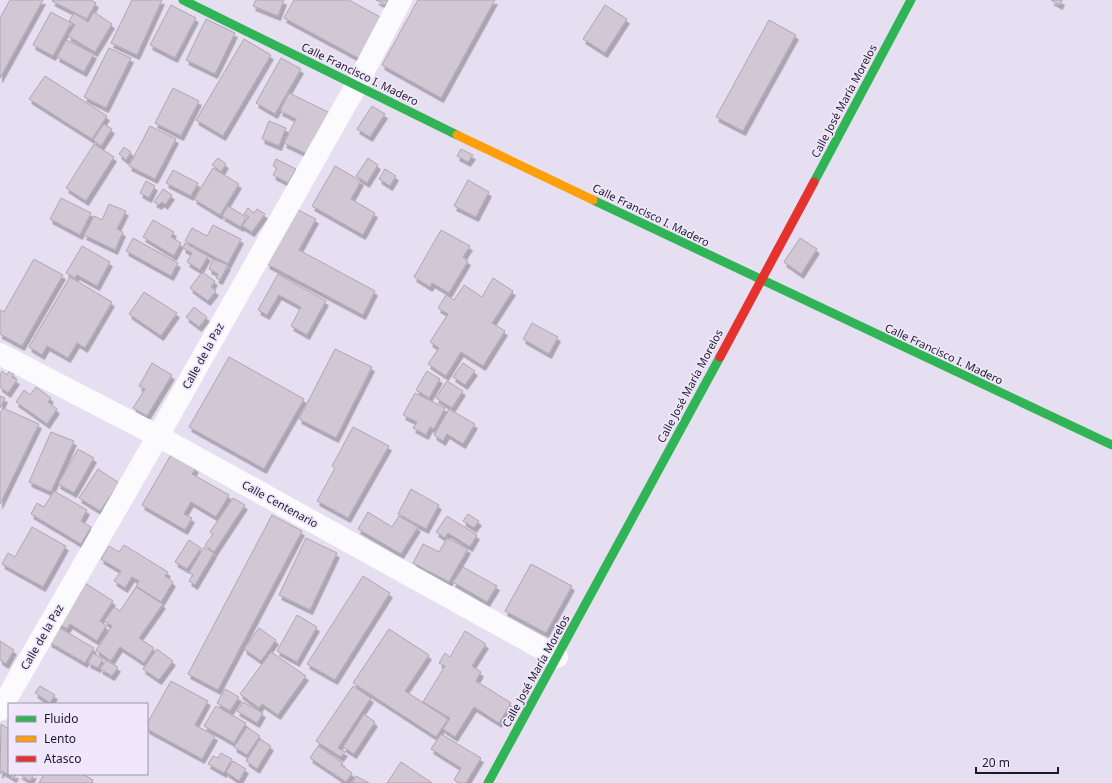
<svg xmlns="http://www.w3.org/2000/svg" width="1112" height="783" font-family="'Noto Sans',sans-serif">
	<style>
		.building { fill: #d2c7d4; stroke: #afa5b2; filter: url(#shadow) }
		.lines { fill: none; stroke-linecap: round; stroke-linejoin: round }
		.street { stroke: #fbfafd; stroke-width: 22 }
		.fast { stroke: #30b455; stroke-width: 9 }
		.slow { stroke: #ff9f0a; stroke-width: 9 }
		.jam { stroke: #e5322d; stroke-width: 9 }
		.labels { text-anchor: middle; stroke-width: 3.5; stroke-linejoin: round; paint-order: stroke }
		.street-label { font-size: 11px; fill: #1e1926; stroke: #f0e7fd }
	</style>
	<defs>
		<filter id="shadow"><feDropShadow dx="2.5" dy="4.5" stdDeviation="0" flood-color="#0004"/></filter>
	</defs>
	<rect width="100%" height="100%" fill="#e6dff2"/>
	<g class="building">
		<path d="M10 0H43L0 78V18Z"/>
		<path d="M53 0H91L96 3 87 19 52 1Z"/>
		<path d="M132 0H162L137 55 111 43Z"/>
		<path d="M256 0H284L278 16 253 6Z"/>
		<path d="M294 0H349L382 18 360 59 284 18Z"/>
		<path d="M376 0H388L386 5Z"/>
		<path d="M418 0H495L441 98 382 65Z"/>
		<path d="M1051 0H1062L1060 5Z"/>
		<path d="M171 5 196 18 175 58 150 45Z"/>
		<path d="M605 5 627 19 605 53 583 39Z"/>
		<path d="M51 12 71 23 53 56 33 45Z"/>
		<path d="M94 12 112 24 95 52 68 36 75 25 69 21 74 13 88 22Z"/>
		<path d="M206 19 235 33 215 74 186 60Z"/>
		<path d="M769 20 796 35 743 131 716 117Z"/>
		<path d="M244 39 271 55 223 136 196 120Z"/>
		<path d="M66 40 94 54 84 72 57 57Z"/>
		<path d="M109 48 131 58 106 108 84 97Z"/>
		<path d="M281 58 301 69 275 114 256 103Z"/>
		<path d="M45 76 107 116 92 139 29 99Z"/>
		<path d="M173 88 199 101 181 136 155 123Z"/>
		<path d="M289 93 330 113 309 155 284 143 296 119 280 111Z"/>
		<path d="M372 106 385 114 370 137 357 129Z"/>
		<path d="M269 121 286 128 279 146 262 139Z"/>
		<path d="M104 124 112 129 101 146 93 140Z"/>
		<path d="M150 126 176 139 155 179 129 166Z"/>
		<path d="M94 144 114 157 86 201 66 188Z"/>
		<path d="M124 147 131 152 126 160 119 154Z"/>
		<path d="M461 149 473 155 468 162 457 156Z"/>
		<path d="M218 158 226 164 221 172 212 165Z"/>
		<path d="M368 158 378 165 367 183 356 176Z"/>
		<path d="M276 159 296 169 288 183 273 175 277 168 273 166Z"/>
		<path d="M335 166 361 181 351 199 375 213 363 235 312 206Z"/>
		<path d="M213 168 239 184 220 215 194 199Z"/>
		<path d="M385 169 396 176 390 186 379 179Z"/>
		<path d="M173 170 198 183 191 196 166 183Z"/>
		<path d="M468 180 489 192 476 217 454 206Z"/>
		<path d="M146 181 155 186 149 198 140 193Z"/>
		<path d="M163 189 172 195 165 205 162 202 159 205 154 202Z"/>
		<path d="M61 198 91 213 80 235 50 219Z"/>
		<path d="M109 204 126 211 117 229 123 232 115 250 84 235 94 216 102 220Z"/>
		<path d="M228 206 246 217 241 227 222 216Z"/>
		<path d="M248 208 254 213 257 209 265 214 252 232 242 226 249 217 244 214Z"/>
		<path d="M296 209 316 219 299 250 375 291 363 315 267 264Z"/>
		<path d="M153 220 174 232 171 237 181 243 174 256 143 237Z"/>
		<path d="M213 225 241 239 228 264 185 241 192 228 207 236Z"/>
		<path d="M441 230 470 246 463 257 468 261 449 293 432 283 430 287 414 277Z"/>
		<path d="M133 238 178 263 171 276 126 251Z"/>
		<path d="M800 238 817 249 801 274 784 262Z"/>
		<path d="M185 243 208 256 200 270 187 262 192 253 183 248Z"/>
		<path d="M82 246 110 262 97 286 77 275 75 278 66 273Z"/>
		<path d="M34 259 63 275 22 346 0 334V310L4 312Z"/>
		<path d="M213 259 228 265 220 280 216 278 218 274 209 269Z"/>
		<path d="M202 272 215 281 211 287 216 291 208 301 190 288Z"/>
		<path d="M278 274 326 301 307 335 291 326 301 307 279 295 267 315 258 310Z"/>
		<path d="M70 277 112 302 85 348 77 343 68 358 47 346 42 355 29 347Z"/>
		<path d="M493 278 513 291 492 323 505 331 483 366 461 352 446 376 428 364 439 348 430 342 448 314 438 308 446 295 454 300 464 285 482 297Z"/>
		<path d="M144 292 177 313 161 336 129 314Z"/>
		<path d="M194 307 207 317 199 327 186 317Z"/>
		<path d="M532 323 558 337 549 354 523 339Z"/>
		<path d="M335 349 372 367 336 438 299 419Z"/>
		<path d="M229 357 304 399 264 469 189 427Z"/>
		<path d="M152 363 172 375 147 416 133 408 145 389 139 386Z"/>
		<path d="M463 363 475 371 465 385 453 377Z"/>
		<path d="M2 371 7 375 9 371 14 374 12 377 17 380 8 393 0 387V375Z"/>
		<path d="M427 371 440 379 429 398 416 390Z"/>
		<path d="M447 381 463 391 452 408 436 398Z"/>
		<path d="M36 387 51 398 48 402 57 409 47 424 16 402 24 390 30 395Z"/>
		<path d="M415 393 445 408 434 429 430 427 426 435 413 428 417 422 403 415Z"/>
		<path d="M0 396 5 398 0 408Z"/>
		<path d="M3 408 39 424 0 504V413Z"/>
		<path d="M449 409 475 424 463 444 447 434 443 441 434 435Z"/>
		<path d="M353 427 389 446 348 518 317 501 335 468 332 466Z"/>
		<path d="M51 432 74 441 51 492 29 482Z"/>
		<path d="M78 449 94 458 74 493 58 484Z"/>
		<path d="M172 453 196 468 192 474 229 495 216 517 191 502 184 514 192 518 185 530 142 505Z"/>
		<path d="M98 469 119 483 100 511 79 498Z"/>
		<path d="M411 489 439 505 426 529 398 514Z"/>
		<path d="M54 491 87 510 81 521 91 527 81 544 31 514 37 503 44 507Z"/>
		<path d="M233 498 245 505 214 552 205 545 213 534 210 532Z"/>
		<path d="M368 512 392 527 399 516 418 527 401 554 358 529Z"/>
		<path d="M468 514 479 521 474 528 463 521Z"/>
		<path d="M272 515 302 531 218 690 188 674Z"/>
		<path d="M447 516 477 535 470 547 448 533 445 538 436 532Z"/>
		<path d="M32 527 66 546 43 587 2 564 8 553 15 557Z"/>
		<path d="M306 538 337 553 310 610 279 595Z"/>
		<path d="M447 538 468 549 449 582 413 563 423 544 439 552Z"/>
		<path d="M189 540 201 548 187 569 175 562Z"/>
		<path d="M124 545 168 572 165 576 173 582 161 602 136 586 139 581 132 577 125 588 114 581 121 571 101 559 109 546 119 552Z"/>
		<path d="M204 547 214 553 195 585 189 581 193 575 189 572Z"/>
		<path d="M531 564 572 586 546 633 505 611Z"/>
		<path d="M463 567 497 586 487 602 453 582Z"/>
		<path d="M363 576 390 593 335 680 307 664Z"/>
		<path d="M82 581 113 601 100 621 106 626 97 641 70 624 67 629 56 622Z"/>
		<path d="M136 587 163 604 139 638 154 648 144 663 120 647 111 661 96 650 112 626 104 621 114 607 120 611Z"/>
		<path d="M297 615 317 627 297 662 277 651Z"/>
		<path d="M58 627 94 648 85 663 49 642Z"/>
		<path d="M259 628 276 640 261 661 244 649Z"/>
		<path d="M389 629 429 655 405 691 448 719 436 737 353 683Z"/>
		<path d="M465 631 486 644 472 666 481 672 476 681 511 703 499 723 474 707 455 737 443 729 450 718 423 702 445 666 439 663 445 653 450 657Z"/>
		<path d="M0 641 14 650 6 664 0 660Z"/>
		<path d="M157 649 173 661 159 680 143 669Z"/>
		<path d="M271 652 306 676 278 715 262 704 259 708 240 694Z"/>
		<path d="M93 653 103 659 98 668 88 663Z"/>
		<path d="M106 660 118 667 112 676 100 669Z"/>
		<path d="M171 681 208 701 195 725 215 736 202 759 147 729V724Z"/>
		<path d="M40 686 55 695 50 703 35 693Z"/>
		<path d="M353 686 371 698 338 748 345 752 341 757 316 741Z"/>
		<path d="M225 689 239 697 230 711 217 703Z"/>
		<path d="M243 702 263 713 257 723 237 711Z"/>
		<path d="M216 706 246 723 234 743 204 726Z"/>
		<path d="M364 714 375 722 354 754 343 747Z"/>
		<path d="M1 724 9 729V774H16L14 778 2 771 0 774Z"/>
		<path d="M247 727 260 736 247 755 234 747Z"/>
		<path d="M441 734 481 758 466 783H459L454 780 461 768 431 749Z"/>
		<path d="M260 739 271 746 257 769 246 761Z"/>
		<path d="M318 746 343 763 341 765 352 773 346 782 310 758Z"/>
		<path d="M221 753 232 759 224 773 208 764 213 756 218 758Z"/>
		<path d="M233 761 246 769 239 781 226 772Z"/>
		<path d="M401 762 432 783H387Z"/>
		<path d="M19 774H34L30 781Z"/>
		<path d="M44 774H82L93 780 92 783H39Z"/>
		<path d="M356 776 369 783H352Z"/>
	</g>
	<g class="lines">
		<g class="street">
			<path d="M0 354 158 436 557 657"/>
			<path d="M0 710 158 436 356 86 401 0"/>
		</g>
		<g class="fast">
			<path d="M183 0 457 135"/>
			<path d="M814 182 911 0"/>
			<path d="M593 200 1112 445"/>
			<path d="M488 783 720 357"/>
		</g>
		<path class="slow" d="M457 135 593 200"/>
		<path class="jam" d="M720 357 814 182"/>
	</g>
	<g class="labels">
		<g class="street-label">
			<text transform="translate(360 74) rotate(26)" y="4">Calle Francisco I. Madero</text>
			<text transform="translate(844 101) rotate(-62)" y="4">Calle José María Morelos</text>
			<text transform="translate(651 215) rotate(26)" y="4">Calle Francisco I. Madero</text>
			<text transform="translate(944 354) rotate(25)" y="4">Calle Francisco I. Madero</text>
			<text transform="translate(203 356) rotate(-61)" y="4">Calle de la Paz</text>
			<text transform="translate(690 386) rotate(-62)" y="4">Calle José María Morelos</text>
			<text transform="translate(280 504) rotate(29)" y="4">Calle Centenario</text>
			<text transform="translate(42 637) rotate(-60)" y="4">Calle de la Paz</text>
			<text transform="translate(536 671) rotate(-61)" y="4">Calle José María Morelos</text>
		</g>
	</g>
	<rect x="8" y="703" width="140" height="72" fill="#f0e7fd" stroke="#9c95a7"/>
	<rect x="16" y="716" width="20" height="6" fill="#30b455" stroke="#9c95a7"/>
	<text x="44" y="723" font-size="12" fill="#1e1926">Fluido</text>
	<rect x="16" y="736" width="20" height="6" fill="#ff9f0a" stroke="#9c95a7"/>
	<text x="44" y="743" font-size="12" fill="#1e1926">Lento</text>
	<rect x="16" y="756" width="20" height="6" fill="#e5322d" stroke="#9c95a7"/>
	<text x="44" y="763" font-size="12" fill="#1e1926">Atasco</text>
	<path d="M976 767v6h82v-6" fill="none" stroke="#1e1926" stroke-width="2"/>
	<text x="982" y="767" font-size="12" fill="#1e1926" stroke="#f0e7fd" stroke-width="3" paint-order="stroke">20 m</text>
</svg>
